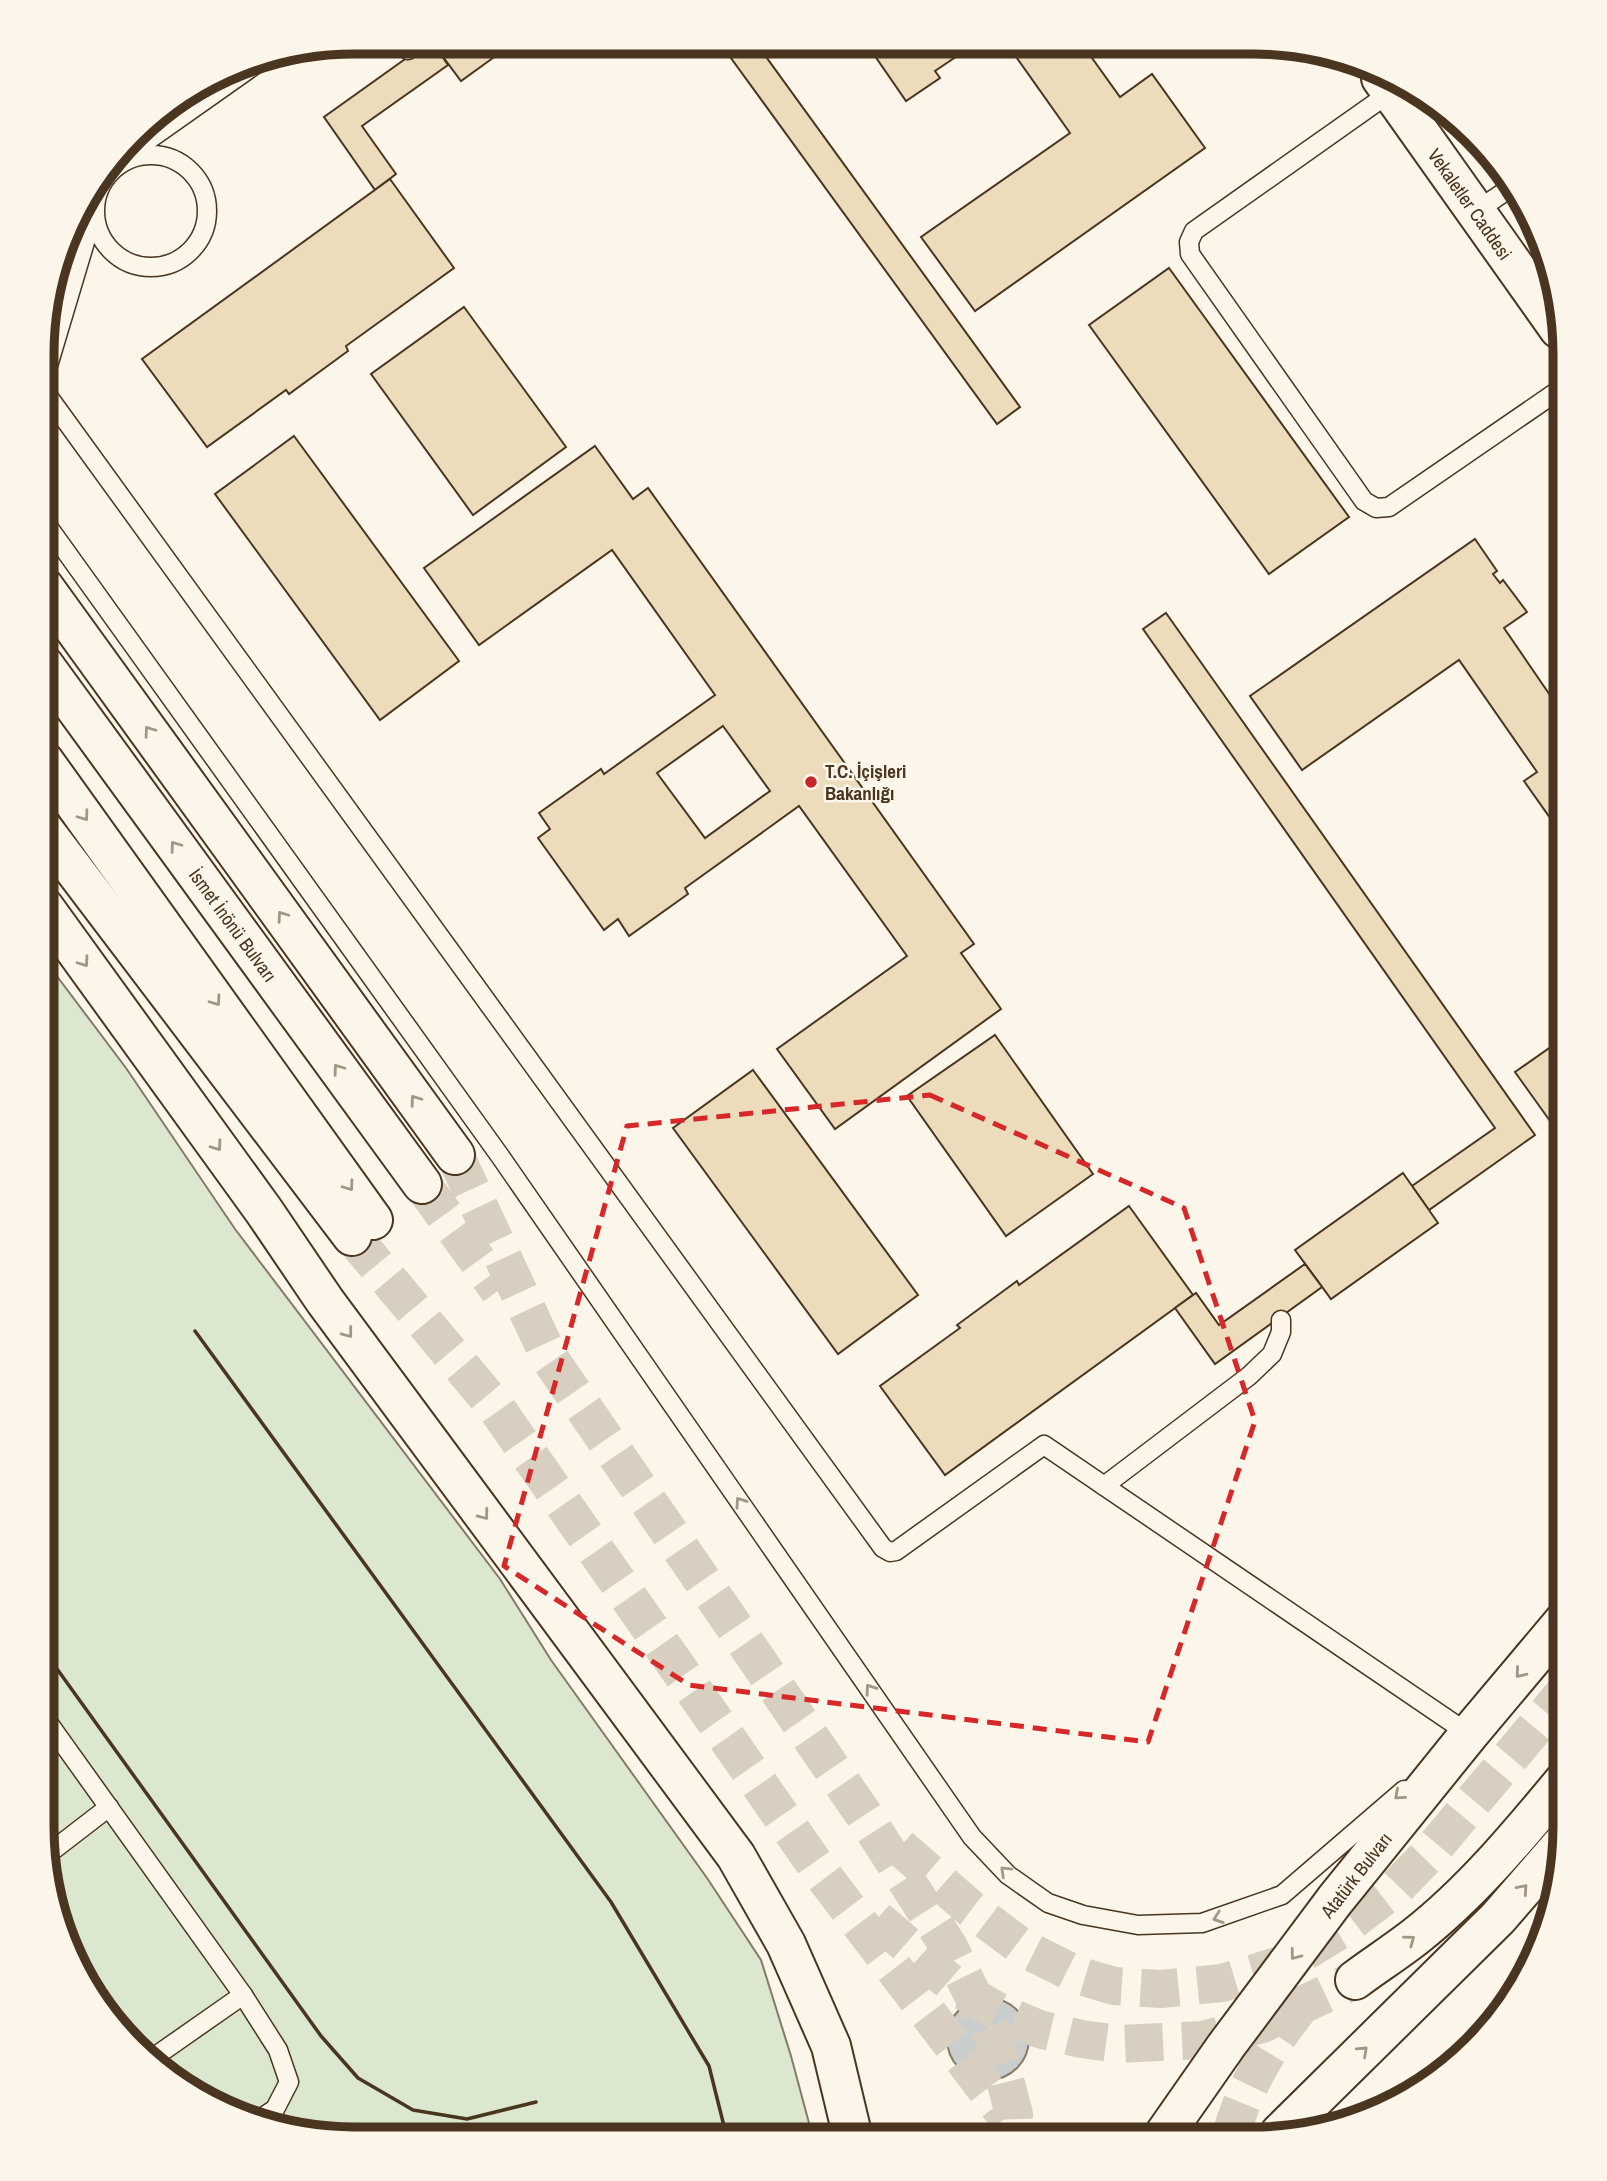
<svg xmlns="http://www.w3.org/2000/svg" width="1607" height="2181" font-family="'Archivo Narrow',sans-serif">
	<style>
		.green { fill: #dce7d0; stroke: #887966; stroke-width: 2 }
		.water { fill: #c9cecd; stroke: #887966; stroke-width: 2 }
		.building { fill: #ecdcbc; stroke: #4a3520; stroke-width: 2; fill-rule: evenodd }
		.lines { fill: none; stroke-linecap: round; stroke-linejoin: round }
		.primary-tunnel { stroke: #d8cfc1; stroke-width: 38; stroke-dasharray: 38 19; stroke-linecap: butt }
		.service-casing { stroke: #4a3520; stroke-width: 21 }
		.tertiary-casing { stroke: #4a3520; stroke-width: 42 }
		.primary-casing { stroke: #4a3520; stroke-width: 42 }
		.service { stroke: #fbf6e9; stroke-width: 18 }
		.tertiary { stroke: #fbf6e9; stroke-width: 38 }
		.primary { stroke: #fbf6e9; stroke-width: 38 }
		.wall { stroke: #4a3520; stroke-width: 3.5 }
		.oneway { stroke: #a29684 }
		.marked { fill: none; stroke: #d62828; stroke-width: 5; stroke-dasharray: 14 9; stroke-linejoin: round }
		.poi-dot { fill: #c62828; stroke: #fbf6e9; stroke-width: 2.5 }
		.labels { text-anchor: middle; stroke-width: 5; stroke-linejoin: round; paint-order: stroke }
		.street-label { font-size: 19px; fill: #4a3520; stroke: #fbf6e9 }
		.poi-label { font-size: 19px; font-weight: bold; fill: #4a3520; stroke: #fbf6e9; text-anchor: start }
		.rim { fill: none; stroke: #4a3520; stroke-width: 9 }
	</style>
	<rect width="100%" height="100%" fill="#fbf6e9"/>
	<path class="green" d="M44 959 126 1068 235 1229 500 1579 551 1660 707 1878 761 1960 791 2056 813 2138 314 2136 180 2086 120 2033 74 1965 42 1827Z"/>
	<circle class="water" cx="988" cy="2039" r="41"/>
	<g class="building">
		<path d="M429 42H432L448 65 362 126 396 174 375 190 324 117Z"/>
		<path d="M432 42H515L461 81Z"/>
		<path d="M720 43H756L1020 407 997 424Z"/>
		<path d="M866 43 975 44 935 71 940 78 906 101Z"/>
		<path d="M1007 44H1082L1120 97 1152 74 1205 148 975 311 921 237 1070 133Z"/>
		<path d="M390 179 454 268 346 346 348 351 289 394 286 390 207 447 142 359Z"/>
		<path d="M1169 268 1349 517 1269 574 1089 325Z"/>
		<path d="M464 307 566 447 473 515 371 374Z"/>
		<path d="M294 436 459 661 380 720 215 494Z"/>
		<path d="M595 446 633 499 648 488 974 944 961 953 1001 1009 835 1129 777 1049 907 956 799 806 685 888 688 894 629 936 618 919 604 930 538 838 550 829 539 813 601 769 604 774 715 695 612 550 479 645 424 568ZM723 726 770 791 705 838 657 773Z"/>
		<path d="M1475 539 1497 571 1493 574 1500 583 1503 580 1527 612 1504 628 1565 717V839L1524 781 1537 772 1459 660 1302 770 1250 696Z"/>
		<path d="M1166 613 1535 1135 1429 1210 1412 1186 1495 1128 1143 629Z"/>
		<path d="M995 1035 1093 1174 1006 1236 907 1096Z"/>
		<path d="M1565 1037V1142L1515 1072Z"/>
		<path d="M753 1070 918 1295 838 1354 673 1128Z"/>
		<path d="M1403 1173 1438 1223 1331 1299 1295 1250Z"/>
		<path d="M1129 1206 1193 1295 945 1475 880 1386 960 1328 957 1325 1017 1281 1019 1285Z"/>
		<path d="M1305 1264 1322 1287 1215 1364 1175 1308 1196 1293 1219 1325Z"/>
	</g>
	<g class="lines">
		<g class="primary-tunnel">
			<path d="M455 1155 550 1359 864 1815 949 1947 994 2038 1014 2114 1015 2138"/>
			<path d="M422 1184 499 1290"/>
			<path d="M352 1236 497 1409 819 1870 1007 2117"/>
			<path d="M900 1847 971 1909 1023 1948 1077 1975 1114 1986 1161 1989 1222 1983 1284 1964 1339 1931 1398 1886 1428 1855 1564 1693"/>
			<path d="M877 1919 952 1984 997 2011 1039 2029 1081 2039 1118 2044 1203 2040 1262 2024 1355 1980"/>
			<path d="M1230 2139C1242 2091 1269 2045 1300 2007"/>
		</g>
		<defs>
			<g id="service">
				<path d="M402 42 408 50"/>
				<path d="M1391 92 1194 231 1189 242 1190 254 1364 501 1376 508 1389 507 1565 386"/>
				<path d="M147 141 266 57"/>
				<circle cx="151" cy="211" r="56"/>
				<path d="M1475 212 1513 186"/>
				<path d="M45 376 94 212"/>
				<path d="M45 392 883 1548 890 1552 896 1551 1044 1445 1469 1734 1467 1735"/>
				<path d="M44 521 500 1156 972 1837 1008 1875 1048 1903 1083 1915 1138 1925 1202 1923 1282 1895 1404 1790"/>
				<path d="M1104 1486 1249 1376 1272 1354 1281 1332V1320"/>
				<path d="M42 1714 243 1995 278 2050 289 2082 275 2109 263 2117"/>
				<path d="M48 1854 109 1807"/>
				<path d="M150 2060 243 1995"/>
			</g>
			<path id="tertiary" d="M1381 78 1559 329"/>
			<g id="primary">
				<path d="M44 587 455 1155"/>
				<path d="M44 665 422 1184"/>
				<path d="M44 761 373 1220"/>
				<path d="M44 830 352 1236"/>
				<path d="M44 907 264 1211 325 1301 736 1856 786 1944 831 2046 853 2138"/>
				<path d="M1355 1980C1375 1965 1397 1951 1416 1936 1472 1892 1519 1835 1564 1781"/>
				<path d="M1280 2133 1498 1918 1564 1842"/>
				<path d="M1161 2139 1226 2046 1335 1900 1469 1734 1564 1621"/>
			</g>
		</defs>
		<use href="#service" class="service-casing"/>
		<use href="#tertiary" class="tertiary-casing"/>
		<use href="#primary" class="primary-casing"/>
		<use href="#service" class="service"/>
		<use href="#tertiary" class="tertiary"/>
		<use href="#primary" class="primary"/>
		<g class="wall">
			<path d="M195 1331 611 1902 709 2066 727 2138"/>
			<path d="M42 1648 321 2036 358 2078 413 2110 467 2119 536 2102"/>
		</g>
	</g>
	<defs><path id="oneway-chevron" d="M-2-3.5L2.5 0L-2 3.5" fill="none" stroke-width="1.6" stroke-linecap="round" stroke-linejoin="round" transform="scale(1.75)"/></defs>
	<g class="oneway">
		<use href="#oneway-chevron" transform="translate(149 731) rotate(-126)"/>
		<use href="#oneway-chevron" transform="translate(84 816) rotate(54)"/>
		<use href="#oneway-chevron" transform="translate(175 846) rotate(-126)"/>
		<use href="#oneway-chevron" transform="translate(282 916) rotate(-126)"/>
		<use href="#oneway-chevron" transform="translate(84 962) rotate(54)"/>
		<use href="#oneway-chevron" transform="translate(216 1001) rotate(54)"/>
		<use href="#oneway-chevron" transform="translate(338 1069) rotate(-126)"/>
		<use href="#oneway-chevron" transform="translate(415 1100) rotate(-126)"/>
		<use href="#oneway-chevron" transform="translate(217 1146) rotate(54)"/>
		<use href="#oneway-chevron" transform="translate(349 1186) rotate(54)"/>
		<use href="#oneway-chevron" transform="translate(348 1333) rotate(53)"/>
		<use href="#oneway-chevron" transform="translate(740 1502) rotate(-125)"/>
		<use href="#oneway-chevron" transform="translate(484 1515) rotate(53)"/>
		<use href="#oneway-chevron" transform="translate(1520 1673) rotate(130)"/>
		<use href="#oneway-chevron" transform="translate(870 1689) rotate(-125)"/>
		<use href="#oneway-chevron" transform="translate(1399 1795) rotate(139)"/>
		<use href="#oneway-chevron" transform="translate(1005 1871) rotate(-136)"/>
		<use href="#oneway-chevron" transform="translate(1523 1889) rotate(-49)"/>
		<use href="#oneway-chevron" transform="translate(1218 1918) rotate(161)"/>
		<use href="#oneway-chevron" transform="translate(1410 1940) rotate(-37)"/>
		<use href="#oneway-chevron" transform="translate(1295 1955) rotate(127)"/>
		<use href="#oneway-chevron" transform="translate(1363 2051) rotate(-43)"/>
	</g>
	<path class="marked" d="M930 1095 1184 1208 1255 1421 1148 1742 689 1685 504 1566 627 1126Z"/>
	<circle class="poi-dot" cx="811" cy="782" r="7"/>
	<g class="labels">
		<g class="street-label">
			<text transform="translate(1470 204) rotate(55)" y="7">Vekaletler Caddesi</text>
			<text transform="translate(233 925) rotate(54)" y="7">İsmet İnönü Bulvarı</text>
			<text transform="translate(1356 1875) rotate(-52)" y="7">Atatürk Bulvarı</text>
		</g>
		<g class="poi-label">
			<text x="825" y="778">T.C. İçişleri<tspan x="825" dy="22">Bakanlığı</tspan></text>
		</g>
	</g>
	<path d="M0 0H1607V2181H0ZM354 54H1253A300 300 0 0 1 1553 354V1827A300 300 0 0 1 1253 2127H354A300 300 0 0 1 54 1827V354A300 300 0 0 1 354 54Z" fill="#fbf6e9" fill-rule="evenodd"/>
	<path class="rim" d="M354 54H1253A300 300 0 0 1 1553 354V1827A300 300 0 0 1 1253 2127H354A300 300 0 0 1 54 1827V354A300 300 0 0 1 354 54Z"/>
</svg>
